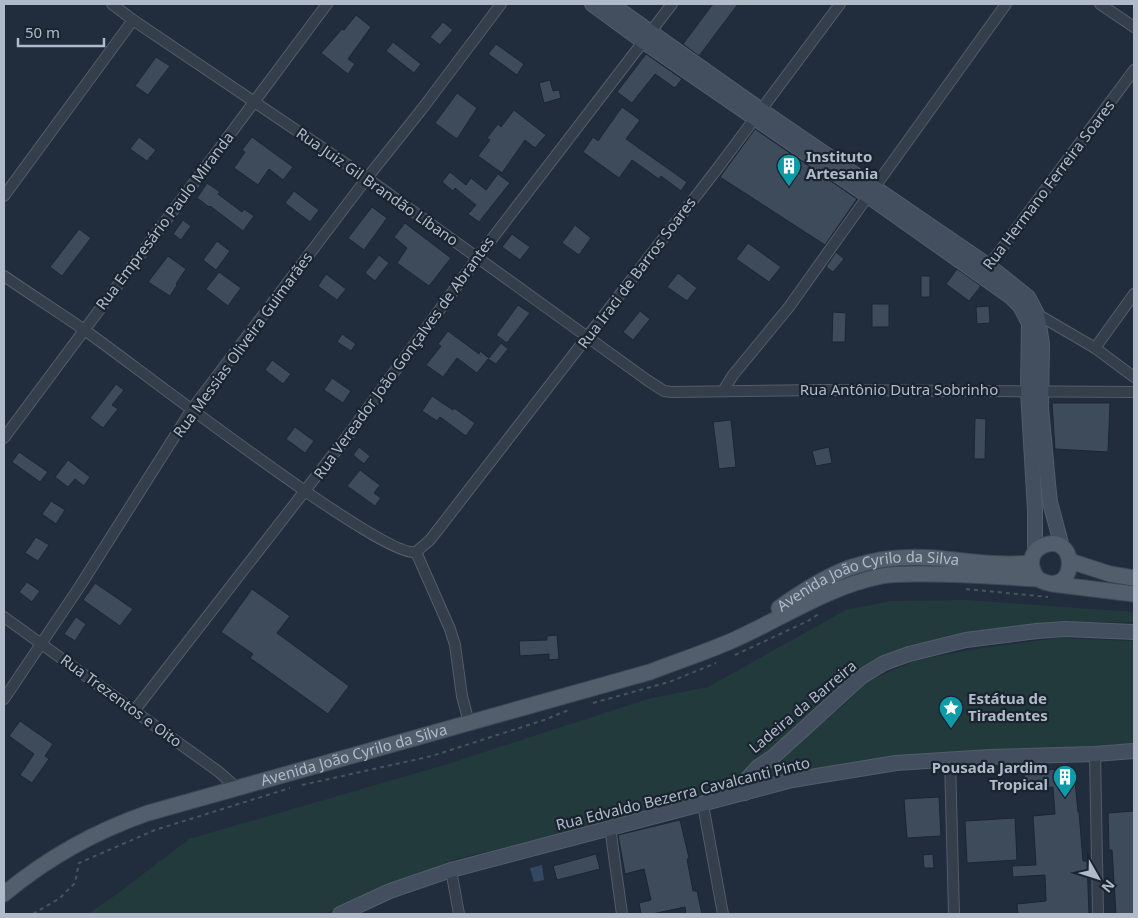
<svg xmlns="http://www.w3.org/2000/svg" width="1138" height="918" font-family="'Noto Sans',sans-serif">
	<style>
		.green { fill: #233a3d }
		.water { fill: #344864 }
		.building { fill: #3d4b5b; stroke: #1c2633 }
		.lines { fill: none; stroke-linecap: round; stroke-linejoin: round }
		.street-casing { stroke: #535d6a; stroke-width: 12 }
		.secondary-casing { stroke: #535d6a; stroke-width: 16 }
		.primary-casing { stroke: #3e4855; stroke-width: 17 }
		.path { stroke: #41575a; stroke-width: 2; stroke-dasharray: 4 4; stroke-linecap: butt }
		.street { stroke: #353f4c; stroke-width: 10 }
		.secondary { stroke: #434e5f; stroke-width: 14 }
		.primary { stroke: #535e6c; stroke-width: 15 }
		.labels { text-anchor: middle; stroke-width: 4.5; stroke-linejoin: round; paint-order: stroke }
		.poi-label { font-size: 15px; font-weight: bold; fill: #b0bac8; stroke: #1a2431; text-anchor: start }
		.street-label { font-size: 15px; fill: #b0bac8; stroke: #1a2431 }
	</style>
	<rect width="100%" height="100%" fill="#212d3c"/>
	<g class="green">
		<path d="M966 600 1134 612V622H1075L1020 626 911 645 859 670 818 712 728 791 677 807 456 859 349 901 325 914H88L117 894 189 839 441 766 648 699 708 687 846 610 891 601Z"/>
		<path d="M1058 638 1134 641V748L782 777 751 783 846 703 868 681 917 660 982 648Z"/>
	</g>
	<path class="water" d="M542 865 544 880 534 882 530 868Z"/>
	<g class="building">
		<path d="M713 4H738L699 56 683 44Z"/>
		<path d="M356 15 371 27 348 59 355 64 348 74 321 53 342 29 344 30Z"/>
		<path d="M443 22 453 30 440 45 430 37Z"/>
		<path d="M393 42 421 64 414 73 386 51Z"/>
		<path d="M496 44 524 64 517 75 488 54Z"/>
		<path d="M646 54 682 79 675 88 655 74 632 103 617 92Z"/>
		<path d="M156 57 170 66 148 95 135 86Z"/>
		<path d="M550 80 553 91 559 90 561 98 544 103 539 83Z"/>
		<path d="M457 93 477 108 457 139 435 123Z"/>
		<path d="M622 107 640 120 626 139 687 182 681 191 661 176 659 179 632 160 619 178 583 152 593 137 598 141Z"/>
		<path d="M514 110 546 135 535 148 525 140 502 173 478 156 490 140 487 138 498 124 501 127Z"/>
		<path d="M755 129 857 199 825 245 720 177Z"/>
		<path d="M139 137 156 150 147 161 130 149Z"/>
		<path d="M252 137 293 167 283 180 269 169 258 185 234 168 245 152 242 150Z"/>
		<path d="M450 172 466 185 471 178 486 190 498 174 510 183 479 222 468 214 476 205 455 188 453 191 442 182Z"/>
		<path d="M207 183 220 192 218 194 242 212 244 209 254 216 243 231 210 206 209 207 197 198Z"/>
		<path d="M294 191 319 210 310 222 285 203Z"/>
		<path d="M372 207 387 218 364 250 348 238Z"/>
		<path d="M183 220 191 226 181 240 173 234Z"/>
		<path d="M405 223 451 258 429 286 397 263 407 248 394 237Z"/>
		<path d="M575 225 591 238 579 255 562 243Z"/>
		<path d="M79 229 91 238 62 276 50 267Z"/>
		<path d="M512 234 530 247 520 260 502 247Z"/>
		<path d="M217 241 230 251 216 270 203 260Z"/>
		<path d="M748 243 781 267 769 282 736 259Z"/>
		<path d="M836 252 844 259 833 272 826 267Z"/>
		<path d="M379 255 389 263 375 281 365 273Z"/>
		<path d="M168 256 186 269 176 284 177 285 170 296 148 282Z"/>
		<path d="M957 269 981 286 969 301 946 284Z"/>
		<path d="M219 272 241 288 228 306 206 289Z"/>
		<path d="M678 273 697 288 687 301 667 287Z"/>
		<path d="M326 274 346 289 337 300 318 286Z"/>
		<rect x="921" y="276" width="9" height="21"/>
		<rect x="872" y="304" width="17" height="23"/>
		<path d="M518 305 530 313 507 343 496 335Z"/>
		<path d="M989 306 990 323 977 324 976 307Z"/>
		<path d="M640 311 650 319 633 340 623 332Z"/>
		<path d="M833 312 846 313 845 342H832Z"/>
		<path d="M448 331 479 354 480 351 489 358 501 343 508 349 496 364 488 359 477 373 457 358 443 377 426 365 441 346 438 344Z"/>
		<path d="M342 334 356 344 351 351 337 342Z"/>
		<path d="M272 360 291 374 283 384 265 370Z"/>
		<path d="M332 378 351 391 343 403 324 390Z"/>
		<path d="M116 384 124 390 112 405 118 409 103 428 90 418Z"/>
		<path d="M432 396 453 410 454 408 475 423 466 436 440 417 437 421 422 411Z"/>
		<path d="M1052 403H1110L1108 452 1055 449Z"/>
		<path d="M975 418 986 419 985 459H974Z"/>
		<path d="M731 420 736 467 719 469 713 422Z"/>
		<path d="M295 427 314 441 305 453 286 439Z"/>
		<path d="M359 447 370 456 364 464 353 455Z"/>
		<path d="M829 447 832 463 816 466 812 451Z"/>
		<path d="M19 452 48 472 40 482 12 462Z"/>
		<path d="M68 460 90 477 84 486 75 479 68 487 55 477Z"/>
		<path d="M360 470 380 485 374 493 381 498 375 506 347 486Z"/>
		<path d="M51 501 65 510 56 524 42 514Z"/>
		<path d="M36 537 49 545 38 561 25 553Z"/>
		<path d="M27 582 40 591 32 602 19 592Z"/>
		<path d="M95 583 133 609 120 626 83 600Z"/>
		<path d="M252 589 290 616 277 633 349 686 328 714 250 658 253 654 221 632Z"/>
		<path d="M76 617 86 624 75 641 64 634Z"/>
		<path d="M557 635 559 659 549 660V654L520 656 519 641 547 640V636Z"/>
		<path d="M20 721 53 744 45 756 49 759 32 783 20 775 34 754 9 736Z"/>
		<path d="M1057 769V771L1074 770 1078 812H1079L1083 861H1087L1089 914H1018L1017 904 1046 901 1045 875 1013 877 1012 866 1036 865 1033 816 1055 814 1053 787 1025 790 1024 773Z"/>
		<path d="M939 797 941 836 907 838 904 799Z"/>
		<path d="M1134 811V914H1116L1112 850H1109L1108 813Z"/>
		<path d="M1015 818 1017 860 967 863 965 821Z"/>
		<path d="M680 820 689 858 687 859 693 891H697L702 914H686L685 907 652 914H641L639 903 651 900 644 869 625 874 618 835Z"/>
		<path d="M596 854 600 869 557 880 553 866Z"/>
		<path d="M933 854 934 868H924L923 855Z"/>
	</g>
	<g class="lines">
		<defs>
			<g id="street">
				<path d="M112 4 133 20 367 178 647 380 664 391 672 392 823 390 1134 392"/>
				<path d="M1100 4 1134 27"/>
				<path d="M874 188 1006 4"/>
				<path d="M4 196 133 20"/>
				<path d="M985 271 1134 70"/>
				<path d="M4 276C30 294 57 311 83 329 128 360 382 559 416 552L430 540 717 169 840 4"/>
				<path d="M1037 314 1095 348 1134 377"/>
				<path d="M1095 348 1134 294"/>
				<path d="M723 391 733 375 789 307 868 196"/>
				<path d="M4 438 327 4"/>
				<path d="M416 552 450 629 455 645 462 696 469 723"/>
				<path d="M4 617 219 772 237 788"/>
				<path d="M4 699 80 586 192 409 367 178 422 109 501 4"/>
				<path d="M134 711 349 434 478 257 672 4"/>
				<path d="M1095 754 1098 914"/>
				<path d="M950 759 954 914"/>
				<path d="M703 805 723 914"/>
				<path d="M610 827 622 914"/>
				<path d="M451 870 459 914"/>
			</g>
			<g id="secondary">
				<path d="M592 4 644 42 868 196 1011 297 1020 306 1029 323 1028 391 1035 510V551"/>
				<path d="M611 4 761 110 989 266 1028 297 1037 314 1042 343 1041 408 1048 483 1050 502 1062 547"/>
				<path d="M745 793 746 780 758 767 773 757 861 677 884 663 909 654 966 640 1037 631 1065 629 1134 632"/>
				<path d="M340 914 390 891 451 870 792 780 896 763 990 757 1095 754 1134 751"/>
			</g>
			<g id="primary">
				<path d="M1070 561 1110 574 1134 578"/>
				<path d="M1052 584 1134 594"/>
				<path id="s1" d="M779 608C832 570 869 553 935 558 967 561 998 566 1031 563"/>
				<path id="s2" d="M4 894C46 859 96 831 148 813L650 672C676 662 703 653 729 642 780 620 826 587 882 576 897 573 913 574 928 574 965 574 1001 577 1038 579 1078 601 1079 533 1045 545 1028 551 1029 568 1038 579"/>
			</g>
		</defs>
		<use href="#street" class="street-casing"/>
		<use href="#secondary" class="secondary-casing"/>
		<use href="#primary" class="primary-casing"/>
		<g class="path">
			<path d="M966 589 1048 597"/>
			<path d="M735 655 808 621 820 613"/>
			<path d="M593 703 669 682 716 663"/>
			<path d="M302 785 432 756 544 720 571 709"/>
			<path d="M33 914 60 898 75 883 79 863 155 830 290 788"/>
		</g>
		<use href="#street" class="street"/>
		<use href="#secondary" class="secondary"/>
		<use href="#primary" class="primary"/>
	</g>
	<defs>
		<symbol id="building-pin" viewBox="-11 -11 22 30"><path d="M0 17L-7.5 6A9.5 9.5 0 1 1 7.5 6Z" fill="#0f9aa8" stroke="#1a2431"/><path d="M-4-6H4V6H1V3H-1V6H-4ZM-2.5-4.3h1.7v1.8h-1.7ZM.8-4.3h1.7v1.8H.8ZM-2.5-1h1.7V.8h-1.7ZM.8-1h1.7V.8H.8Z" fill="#fff"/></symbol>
		<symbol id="sight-pin" viewBox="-11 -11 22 30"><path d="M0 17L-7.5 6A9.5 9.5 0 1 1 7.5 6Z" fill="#0f9aa8" stroke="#1a2431"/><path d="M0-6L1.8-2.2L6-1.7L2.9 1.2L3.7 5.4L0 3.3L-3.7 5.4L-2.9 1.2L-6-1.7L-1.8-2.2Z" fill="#fff"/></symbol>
	</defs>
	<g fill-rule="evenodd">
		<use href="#building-pin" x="775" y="152" width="28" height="38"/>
		<use href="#sight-pin" x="937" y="694" width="28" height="38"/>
		<use href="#building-pin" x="1051" y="763" width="28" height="38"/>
	</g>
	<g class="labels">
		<g class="poi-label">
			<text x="806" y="162">Instituto<tspan x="806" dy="17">Artesania</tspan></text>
			<text x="968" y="704">Estátua de<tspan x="968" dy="17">Tiradentes</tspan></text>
			<text x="1048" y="773" text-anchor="end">Pousada Jardim<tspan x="1048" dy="17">Tropical</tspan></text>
		</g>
		<g class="street-label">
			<text transform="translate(1049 185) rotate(-53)" y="5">Rua Hermano Ferreira Soares</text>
			<text transform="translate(377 187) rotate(35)" y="5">Rua Juiz Gil Brandão Líbano</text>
			<text transform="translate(165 221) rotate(-53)" y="5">Rua Empresário Paulo Miranda</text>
			<text transform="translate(637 273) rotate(-53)" y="5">Rua Iraci de Barros Soares</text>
			<text transform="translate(243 345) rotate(-54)" y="5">Rua Messias Oliveira Guimarães</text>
			<text transform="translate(404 358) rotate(-54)" y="5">Rua Vereador João Gonçalves de Abrantes</text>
			<text x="899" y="395">Rua Antônio Dutra Sobrinho</text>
			<text dy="5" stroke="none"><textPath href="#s1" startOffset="96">Avenida João Cyrilo da Silva</textPath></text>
			<text transform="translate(121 701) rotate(36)" y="5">Rua Trezentos e Oito</text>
			<text transform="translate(803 707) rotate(-40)" y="5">Ladeira da Barreira</text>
			<text dy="5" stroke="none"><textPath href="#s2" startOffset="380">Avenida João Cyrilo da Silva</textPath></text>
			<text transform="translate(683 794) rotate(-14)" y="5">Rua Edvaldo Bezerra Cavalcanti Pinto</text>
		</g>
	</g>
	<rect width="1138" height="918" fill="none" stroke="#b0bac8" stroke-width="10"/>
	<g transform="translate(1098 878) rotate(129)" stroke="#1a2431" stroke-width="4" paint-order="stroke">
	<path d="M0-4L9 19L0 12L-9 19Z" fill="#b0bac8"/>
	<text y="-8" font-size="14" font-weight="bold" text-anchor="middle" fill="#b0bac8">N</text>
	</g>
	<path d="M18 38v8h86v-8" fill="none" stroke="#b0bac8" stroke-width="2.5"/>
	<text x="25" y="38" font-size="15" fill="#b0bac8" stroke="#1a2431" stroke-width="4" paint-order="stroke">50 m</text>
</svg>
